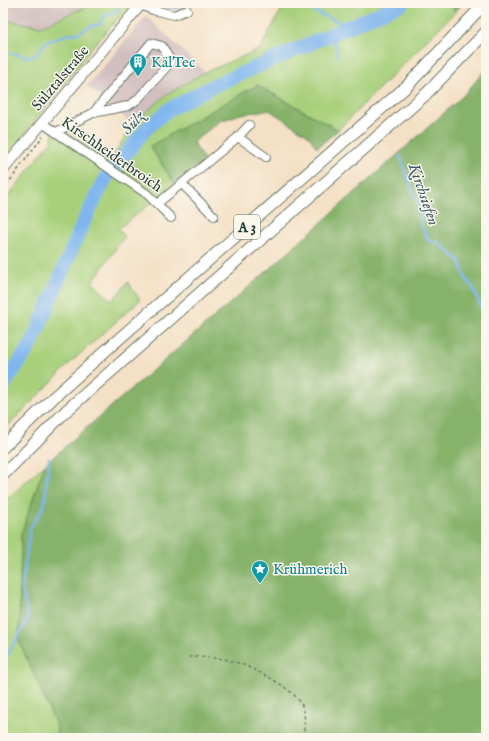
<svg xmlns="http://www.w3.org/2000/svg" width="489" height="741" font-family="'IM FELL English',serif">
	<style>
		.industrial { fill: #d1bfbf }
		.green { fill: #a8d07b; stroke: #648658 }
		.forest { fill: #86b26b; stroke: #527850 }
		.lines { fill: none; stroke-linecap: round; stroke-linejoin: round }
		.stream { stroke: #7fb6ee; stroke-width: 2.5 }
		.river { stroke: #7fb6ee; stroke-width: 14 }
		.minor-casing { stroke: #6a7667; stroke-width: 10 }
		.major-casing { stroke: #6a7667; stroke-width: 12 }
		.highway-casing { stroke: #6a7667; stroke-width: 13 }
		.path { stroke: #6a7667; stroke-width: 1.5; stroke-dasharray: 3 3; stroke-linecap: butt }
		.minor { stroke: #fff; stroke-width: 8 }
		.major { stroke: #fff; stroke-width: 10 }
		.highway { stroke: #fff; stroke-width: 11 }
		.labels { text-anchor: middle; stroke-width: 3; stroke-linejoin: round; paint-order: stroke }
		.shield { fill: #fbf7ec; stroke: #61756b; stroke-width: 1 }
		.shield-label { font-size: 14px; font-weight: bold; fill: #1f3d34 }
		.culture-label { font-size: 15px; fill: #0d838f; stroke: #fbf7ec; text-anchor: start }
		.street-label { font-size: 15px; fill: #1f3d34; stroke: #fbf7ec }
		.water-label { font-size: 16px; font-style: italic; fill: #375b62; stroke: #fbf7ec }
	</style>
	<rect width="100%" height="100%" fill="#fbf7ec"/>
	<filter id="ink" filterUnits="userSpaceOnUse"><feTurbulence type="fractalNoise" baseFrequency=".025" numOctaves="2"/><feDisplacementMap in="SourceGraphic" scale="8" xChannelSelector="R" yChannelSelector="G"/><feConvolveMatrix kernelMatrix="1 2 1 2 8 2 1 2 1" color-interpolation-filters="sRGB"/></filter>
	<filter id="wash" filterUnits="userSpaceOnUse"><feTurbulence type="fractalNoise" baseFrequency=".012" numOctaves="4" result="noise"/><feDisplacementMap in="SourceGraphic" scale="16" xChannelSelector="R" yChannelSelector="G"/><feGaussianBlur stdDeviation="0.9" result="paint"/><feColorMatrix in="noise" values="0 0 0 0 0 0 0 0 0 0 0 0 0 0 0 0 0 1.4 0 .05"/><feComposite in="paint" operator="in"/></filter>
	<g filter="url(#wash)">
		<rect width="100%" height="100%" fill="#f4e0c5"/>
		<g class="industrial">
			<path d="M3 3H96L41 26 3 20Z"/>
			<path d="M146 16 205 72 166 95 132 124 87 86Z"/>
		</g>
		<g class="green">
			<path d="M96 3H132L94 45 16 145 3 159V20L41 26Z"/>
			<path d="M285 3H316L321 5 326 3H446L456 11 338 130 257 85 150 147 175 184 118 229 125 236 92 282 112 301 128 282 140 300 70 363 3 431V203L52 140 54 126 112 159 132 124 166 95 205 72 260 49Z"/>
			<path d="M45 464 21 535 19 641 57 727 56 738H3V503Z"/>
		</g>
		<g class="forest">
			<path d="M446 3H463L456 11Z"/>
			<path d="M486 69V738H56L57 727 19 641 21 534 45 464 266 272 463 96Z"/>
			<path d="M257 85 338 130 317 148 308 135 269 110 241 114 220 121 193 142 204 160 175 184 150 146Z"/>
		</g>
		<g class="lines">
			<g class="stream">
				<path d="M294 3 349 26"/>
				<path d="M154 5 176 8 189 3"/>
				<path d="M332 33 338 55"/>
				<path d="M3 51 27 57 36 55 46 42 69 34 79 33 91 26 100 24 103 17 118 10V5L121 3"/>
				<path d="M400 156 421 213V224L428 240 437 242 460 261 465 277 473 288 484 314 486 335"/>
				<path d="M3 686 6 657 28 619 22 588 30 528 44 506 49 458"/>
			</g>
			<path class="river" d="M3 386 32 343 84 221 106 178 146 129 168 110 215 85 403 3"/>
		</g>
	</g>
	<g filter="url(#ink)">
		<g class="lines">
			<defs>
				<g id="minor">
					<path d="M140 5 153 10 174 15 187 10"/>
					<path d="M42 123 147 194 157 204 238 137 249 125"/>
					<path d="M56 132 93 113 128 106 137 100 171 62 162 46 151 43 93 113"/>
					<path d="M238 137 266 157"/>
					<path d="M182 184 214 216"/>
					<path d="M157 204 171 218"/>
				</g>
				<path id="major" d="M3 170 142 3"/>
				<g id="highway">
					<path d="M3 447 54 397 112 345 407 86 485 3"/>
					<path d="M3 475 66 411 426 94 486 32"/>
				</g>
			</defs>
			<use href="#minor" class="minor-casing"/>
			<use href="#major" class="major-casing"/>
			<use href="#highway" class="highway-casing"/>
			<g class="path">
				<path d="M3 190 43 136"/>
				<path d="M189 657C203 657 218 657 232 661 250 666 290 686 300 702 307 712 304 726 303 738"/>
			</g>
			<use href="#minor" class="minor"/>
			<use href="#major" class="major"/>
			<use href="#highway" class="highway"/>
		</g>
	</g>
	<defs>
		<symbol id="building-pin" viewBox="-11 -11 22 30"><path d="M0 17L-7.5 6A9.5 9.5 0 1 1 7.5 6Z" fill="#0f9aa8" stroke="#fbf7ec"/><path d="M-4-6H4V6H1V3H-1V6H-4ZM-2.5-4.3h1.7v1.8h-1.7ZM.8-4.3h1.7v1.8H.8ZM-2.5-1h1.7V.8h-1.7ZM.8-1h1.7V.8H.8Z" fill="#fff"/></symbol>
		<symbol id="sight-pin" viewBox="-11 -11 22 30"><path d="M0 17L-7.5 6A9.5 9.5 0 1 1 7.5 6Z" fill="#0f9aa8" stroke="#fbf7ec"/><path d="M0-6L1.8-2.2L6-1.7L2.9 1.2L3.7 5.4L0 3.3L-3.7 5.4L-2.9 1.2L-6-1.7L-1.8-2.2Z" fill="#fff"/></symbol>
	</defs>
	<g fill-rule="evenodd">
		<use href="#building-pin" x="128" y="52" width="20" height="27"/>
		<use href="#sight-pin" x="250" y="559" width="20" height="27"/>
	</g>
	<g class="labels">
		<rect class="shield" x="234" y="215" width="26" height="24" rx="3"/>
		<g class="shield-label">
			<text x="247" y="232">A 3</text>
		</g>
		<g class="culture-label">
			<text x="151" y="67">KälTec</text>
			<text x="273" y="574">Krühmerich</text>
		</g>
		<g class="street-label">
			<text transform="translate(60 78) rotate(-50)" y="5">Sülztalstraße</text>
			<text transform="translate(112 154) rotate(35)" y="5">Kirschheiderbroich</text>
		</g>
		<g class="water-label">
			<text transform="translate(132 122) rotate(-47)" y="6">Sülz</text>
			<text transform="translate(425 194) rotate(71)" y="6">Kirchsiefen</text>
		</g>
	</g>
	<rect width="489" height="741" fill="none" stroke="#fbf7ec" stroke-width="16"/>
</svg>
